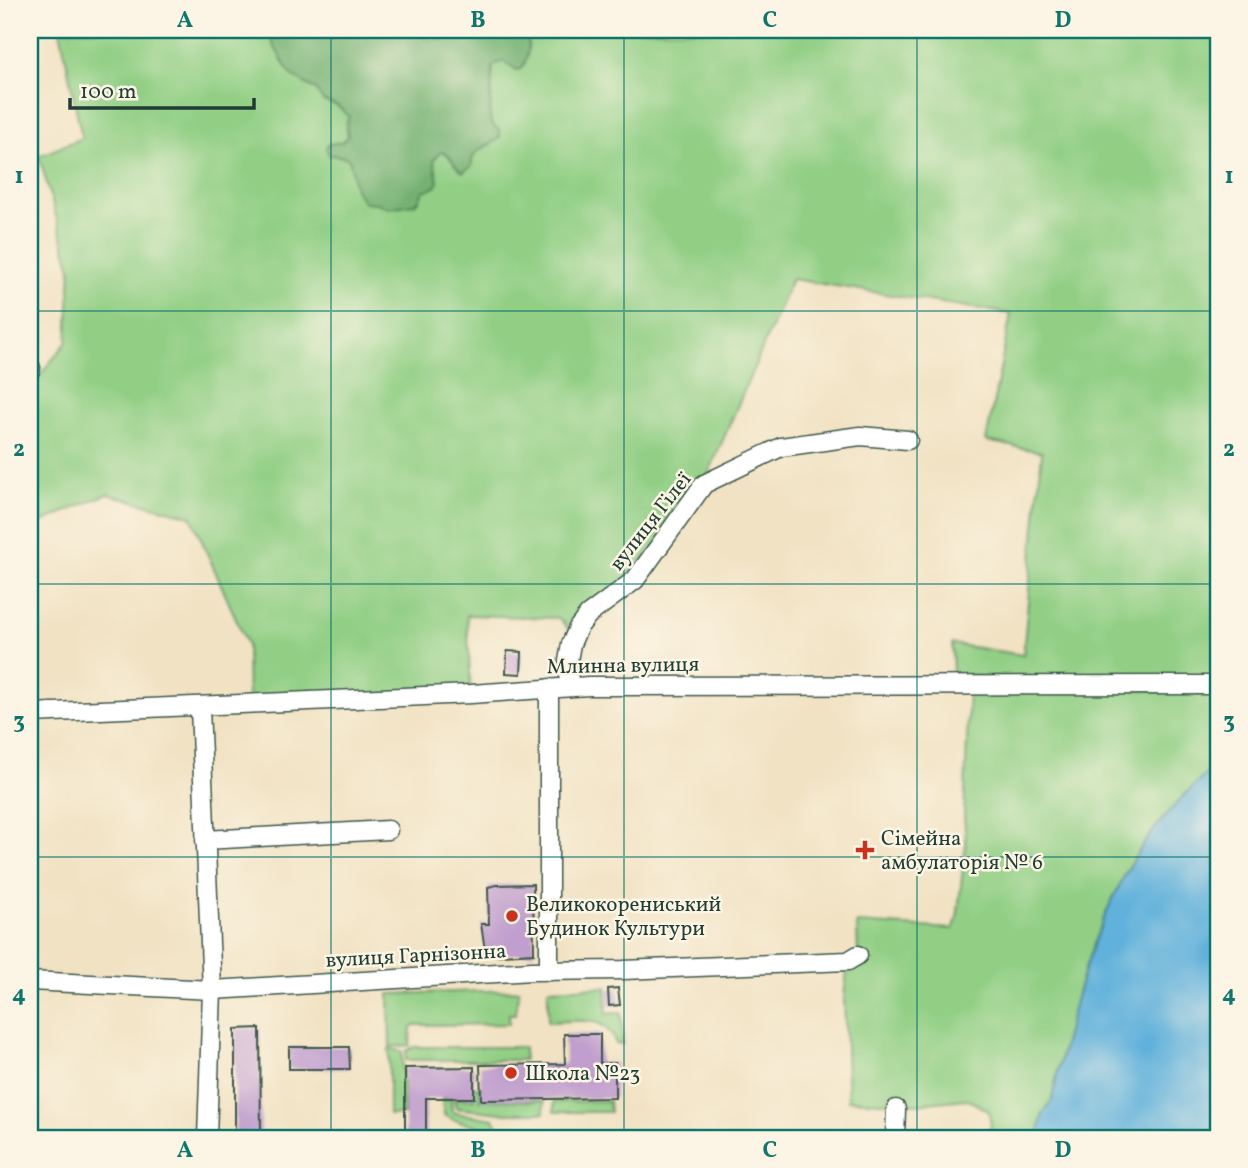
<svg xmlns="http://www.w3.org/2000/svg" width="1248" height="1168" font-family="Vollkorn,serif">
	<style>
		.green { fill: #92cf85; stroke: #58865c; stroke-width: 2 }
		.forest { fill: #75b272; stroke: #4a7853; stroke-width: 2 }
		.water { fill: #60b1db; stroke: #407788; stroke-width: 2 }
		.building { fill: #c09ecd }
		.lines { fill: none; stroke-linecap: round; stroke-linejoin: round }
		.minor-casing { stroke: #3e5649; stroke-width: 21 }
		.minor { stroke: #fff; stroke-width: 18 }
		.grid { fill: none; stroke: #0f766e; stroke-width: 2; stroke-opacity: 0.55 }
		.poi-dot { fill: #c8321e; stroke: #fcf5e5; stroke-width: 2.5 }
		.labels { text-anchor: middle; stroke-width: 5; stroke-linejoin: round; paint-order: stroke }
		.street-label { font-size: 21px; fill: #1f3d34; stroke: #fcf5e5 }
		.poi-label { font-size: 21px; fill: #1f3d34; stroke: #fcf5e5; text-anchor: start }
		.neatline { fill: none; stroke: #0f766e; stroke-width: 2.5 }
		.grid-label { font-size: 23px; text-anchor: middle; font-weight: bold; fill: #0f766e }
	</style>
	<rect width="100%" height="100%" fill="#fcf5e5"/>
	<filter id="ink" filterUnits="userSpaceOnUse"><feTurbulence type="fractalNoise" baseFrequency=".0143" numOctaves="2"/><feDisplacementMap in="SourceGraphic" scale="14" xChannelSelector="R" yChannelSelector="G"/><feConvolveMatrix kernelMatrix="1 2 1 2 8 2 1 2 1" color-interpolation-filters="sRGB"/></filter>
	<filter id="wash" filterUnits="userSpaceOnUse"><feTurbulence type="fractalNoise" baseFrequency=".00686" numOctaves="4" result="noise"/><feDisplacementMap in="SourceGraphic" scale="28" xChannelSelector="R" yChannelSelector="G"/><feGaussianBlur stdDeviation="1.57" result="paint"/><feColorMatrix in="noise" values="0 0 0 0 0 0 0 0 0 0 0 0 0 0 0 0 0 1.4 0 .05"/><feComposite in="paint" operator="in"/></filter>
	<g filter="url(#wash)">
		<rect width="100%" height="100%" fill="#f1e2c3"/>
		<g class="green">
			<path d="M60 30H1218V681L1032 679 953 675 952 644 1023 655 1042 452 986 441 1011 314 792 279 704 484 681 518 574 636 559 618 467 615 471 694 248 705 247 644 191 516 107 494 30 527V387L67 342 71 269 39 156 82 138Z"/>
			<path d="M969 688 1218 691V763C1191 788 1163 815 1143 845 1093 920 1069 1013 1052 1100L1043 1114 1037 1138H986L991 1126 989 1111 967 1099 916 1104 848 1100 844 997 848 961 858 955 857 923 953 929 957 919 966 843 964 816Z"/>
			<path d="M606 987 607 1014 621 1012 623 1044H616C605 1012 576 1022 548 1022V989Z"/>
			<path d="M519 990 515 1014H509V1024L414 1025 411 1027 410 1045 390 1047 389 994Z"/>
			<path d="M414 1047H524V1060H406V1051Z"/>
			<path d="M389 1049 402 1051 404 1114 389 1115Z"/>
			<path d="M474 1087H480V1100L544 1101V1113H501L456 1108 454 1099H474Z"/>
			<path d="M442 1099H451L452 1112 456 1113 494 1119 501 1131 511 1132V1138H495C479 1119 461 1127 444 1115Z"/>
			<path d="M609 1101 610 1112H554V1102Z"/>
		</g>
		<path class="forest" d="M269 30H408L418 31 426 39 434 40 459 37 473 30H514L518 34 528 37C529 48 528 60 521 69L516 70C507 62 503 59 493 66L490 117 492 124 500 131V137C489 149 470 148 472 166L463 172C452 167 452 152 440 152L434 160 438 182 436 187 423 191 419 200 414 204 388 208 377 203 364 202 355 189 350 161 346 157 329 155 326 147 328 144 342 142 348 136 346 125 349 116 337 106 323 101 316 90 294 77 287 69 273 44Z"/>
		<path class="water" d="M1218 763V1138H1037L1043 1114 1052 1100C1069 1013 1093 920 1143 845 1164 814 1191 788 1218 763Z"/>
		<g id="blocks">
			<g class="building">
				<path d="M507 651 522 652 521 674 506 673Z"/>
				<path d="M533 884 534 953 486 956 481 924H489L488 887 497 885Z"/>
				<path d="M618 988 620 1005 609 1006 608 989Z"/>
				<path d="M260 1028 261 1138H235V1029Z"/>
				<path d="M564 1034H600V1063H615V1098L481 1100 480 1065 565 1064Z"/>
				<path d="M289 1047H349L350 1069H289Z"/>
				<path d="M474 1067V1098H426V1138H405V1068Z"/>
			</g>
		</g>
	</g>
	<g filter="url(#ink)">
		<use href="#blocks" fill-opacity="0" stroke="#3e5649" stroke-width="2"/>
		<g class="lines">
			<defs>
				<g id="minor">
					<path d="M30 371 31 368"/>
					<path d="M569 687 568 661 571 644 578 628 588 615 635 580 704 484 781 447 860 436 908 440"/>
					<path d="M200 708 212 990 207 1138"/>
					<path d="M30 713 471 694 589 686 1218 685"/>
					<path d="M205 840 388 830"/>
					<path d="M549 971V688"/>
					<path d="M30 981 212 990 532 971 623 970 848 961 858 955"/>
					<path d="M895 1138 896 1109"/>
				</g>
			</defs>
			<use href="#minor" class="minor-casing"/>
			<use href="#minor" class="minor"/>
		</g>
	</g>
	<path class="grid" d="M331 30V1138M624 30V1138M917 30V1138M30 311H1218M30 584H1218M30 857H1218"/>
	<g class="poi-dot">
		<path d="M861.5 839.5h7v7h7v7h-7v7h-7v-7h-7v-7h7z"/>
		<circle cx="512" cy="916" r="7"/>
		<circle cx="511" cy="1073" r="7"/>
	</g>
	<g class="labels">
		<g class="street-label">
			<text transform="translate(650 521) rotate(-52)" y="7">вулиця Гілеї</text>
			<text transform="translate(623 665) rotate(-1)" y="7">Млинна вулиця</text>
			<text transform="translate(416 955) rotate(-3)" y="7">вулиця Гарнізонна</text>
		</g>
		<g class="poi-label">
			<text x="881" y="845">Сімейна<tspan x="881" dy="24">амбулаторія № 6</tspan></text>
			<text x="526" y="911">Великокорениський<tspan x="526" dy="24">Будинок Культури</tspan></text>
			<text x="525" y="1080">Школа №23</text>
		</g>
	</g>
	<rect width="1248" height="1168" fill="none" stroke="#fcf5e5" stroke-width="77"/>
	<path d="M70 98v10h184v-10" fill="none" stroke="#1f3d34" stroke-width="3.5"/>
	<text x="80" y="98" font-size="21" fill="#1f3d34" stroke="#fcf5e5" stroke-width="5" paint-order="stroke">100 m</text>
	<rect x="38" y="38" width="1172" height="1092" class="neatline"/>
	<g class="grid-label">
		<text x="185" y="27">A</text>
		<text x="478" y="27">B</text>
		<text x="770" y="27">C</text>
		<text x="1063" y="27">D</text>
		<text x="19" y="183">1</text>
		<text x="1229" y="183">1</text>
		<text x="19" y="456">2</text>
		<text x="1229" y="456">2</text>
		<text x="19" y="728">3</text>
		<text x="1229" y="728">3</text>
		<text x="19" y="1001">4</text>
		<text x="1229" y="1001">4</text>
		<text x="185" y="1157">A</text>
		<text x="478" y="1157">B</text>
		<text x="770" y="1157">C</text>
		<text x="1063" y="1157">D</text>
	</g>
</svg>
